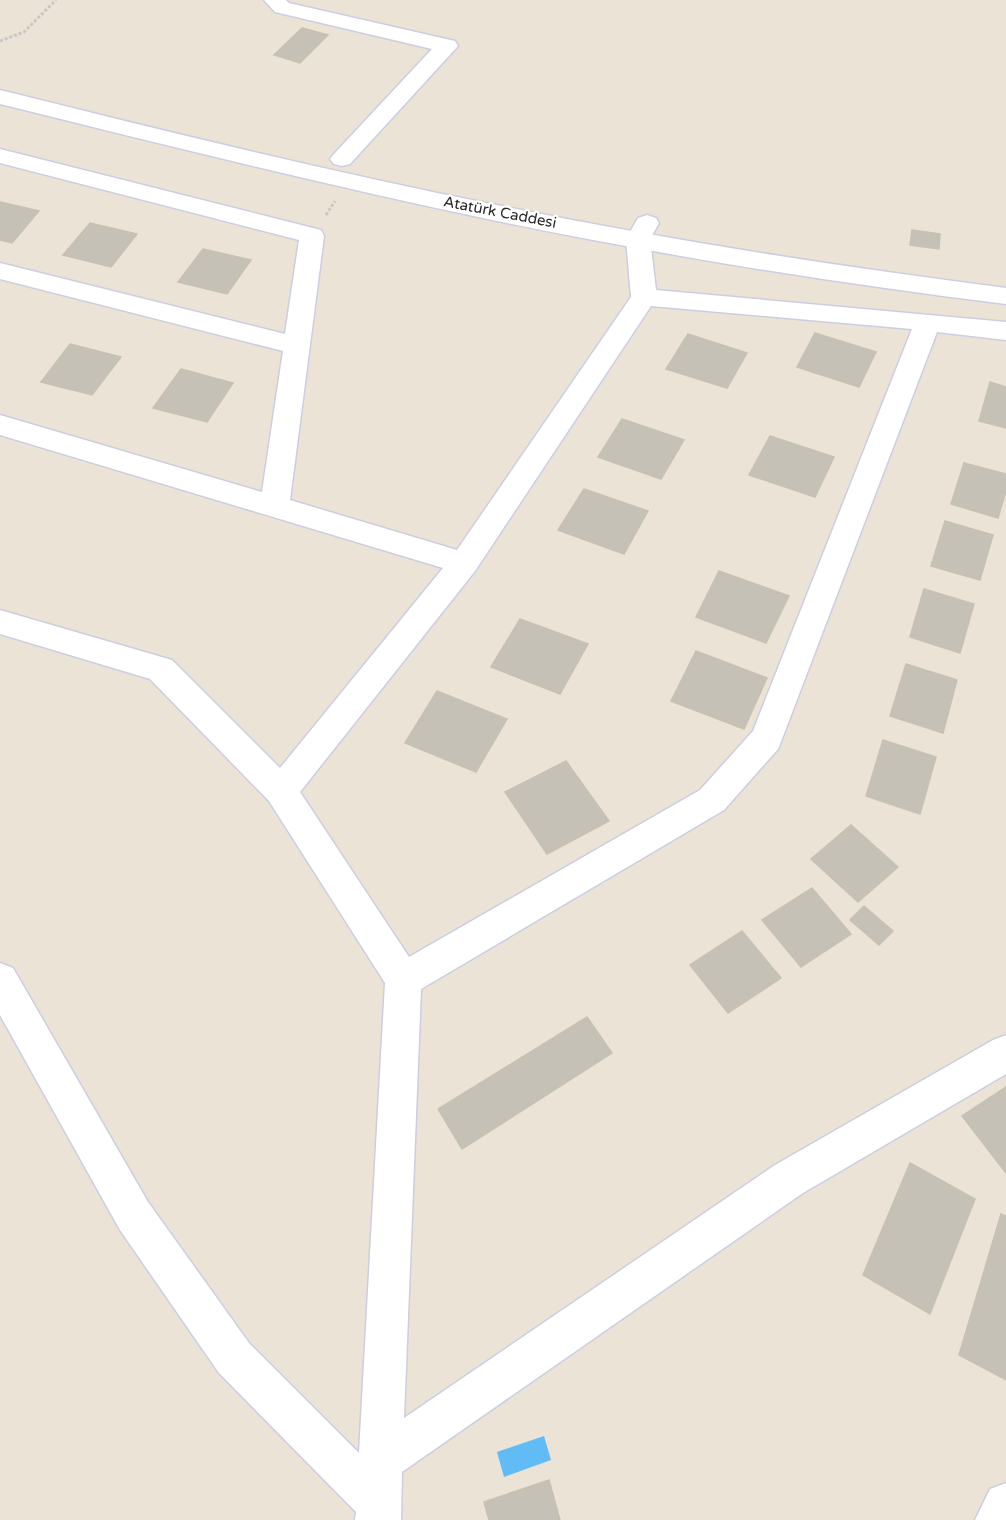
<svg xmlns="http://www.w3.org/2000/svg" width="1006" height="1520" font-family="'Varela Round',sans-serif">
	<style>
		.water { fill: #61bcf5 }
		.building { fill: #c5c1b7; stroke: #c6c1b1; stroke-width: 1.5 }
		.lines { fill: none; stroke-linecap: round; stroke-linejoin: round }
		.minor-casing { stroke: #cccde1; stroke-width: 3 }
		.secondary-casing { stroke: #cccde1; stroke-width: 3 }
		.path { stroke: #c7c7c7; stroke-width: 3; stroke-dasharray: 3 2; stroke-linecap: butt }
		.minor { fill: #fff; fill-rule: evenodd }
		.secondary { fill: #fff; fill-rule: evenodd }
		.labels { text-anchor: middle; stroke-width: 4.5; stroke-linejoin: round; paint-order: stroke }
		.far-street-label { font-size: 15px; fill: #272727; stroke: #fff }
	</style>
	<rect width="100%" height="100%" fill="#ebe4d6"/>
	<path class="water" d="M544 1436 551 1460 504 1477 497 1452Z"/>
	<g class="building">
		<path d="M302 28 328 35 300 63 274 55Z"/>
		<path d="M0 202 39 211 12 243 0 240Z"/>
		<path d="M90 223 137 234 111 267 63 255Z"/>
		<path d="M912 230 940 234 939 249 910 245Z"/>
		<path d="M203 249 251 260 227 294 178 282Z"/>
		<path d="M815 333 876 352 859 387 797 367Z"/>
		<path d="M688 334 747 353 727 388 666 369Z"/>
		<path d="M70 344 121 357 92 395 41 382Z"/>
		<path d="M181 369 233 383 207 422 153 408Z"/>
		<path d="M990 382 1006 387V428L979 421Z"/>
		<path d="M622 419 684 440 661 479 598 457Z"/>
		<path d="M770 436 834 457 815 497 749 475Z"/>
		<path d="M964 463 1006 474V491L998 518 951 504Z"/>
		<path d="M584 489 648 511 624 554 558 530Z"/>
		<path d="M945 521 993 535 980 580 931 566Z"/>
		<path d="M719 571 789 596 766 643 696 617Z"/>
		<path d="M924 589 974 604 960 653 910 637Z"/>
		<path d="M520 619 588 644 560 694 491 667Z"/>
		<path d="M696 651 767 678 744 729 671 701Z"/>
		<path d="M906 664 957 680 943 733 890 716Z"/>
		<path d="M437 691 507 719 476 772 405 743Z"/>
		<path d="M883 740 936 757 920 814 866 796Z"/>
		<path d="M566 761 609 821 547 854 505 792Z"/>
		<path d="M851 825 898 867 858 902 811 859Z"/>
		<path d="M812 888 851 934 801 967 762 920Z"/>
		<path d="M864 906 893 931 879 945 850 920Z"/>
		<path d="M742 931 781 978 728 1013 690 965Z"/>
		<path d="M587 1017 612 1053 462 1149 438 1109Z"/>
		<path d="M1006 1087V1173L962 1116Z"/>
		<path d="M910 1163 975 1199 930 1314 863 1275Z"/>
		<path d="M1001 1214 1006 1216V1380L959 1355Z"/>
		<path d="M549 1480 560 1520H489L484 1502Z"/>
	</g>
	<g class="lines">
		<defs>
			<g id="minor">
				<path d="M264 0H286L289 3 455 41 458 46 350 164 342 166 334 164 330 159 334 154 432 49 275 12Z"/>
				<path d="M0 149 321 230 324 236 290 500 457 550 631 297 626 239 638 218 647 215 656 218 659 223 650 239 656 290 1006 322V340L937 332 782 739 778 749 724 810 421 989 404 1418 775 1165 993 1040 1006 1035V1074L803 1193 402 1472 401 1520H355L356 1512 219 1373 120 1230 0 1015V963L13 968 148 1202 249 1343 359 1453 385 983 269 801 150 679 0 634V610L172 660 280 768 443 568 0 435V415L262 492 283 351 0 279V263L285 334 299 240 0 163ZM651 306 912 329 753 731 700 790 409 957 300 792 475 571Z"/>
				<path d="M1006 1483V1520H975L990 1489Z"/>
			</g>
			<path id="secondary" d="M0 90C165 131 330 172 497 205 666 240 835 266 1006 288V304C835 283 666 256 497 221 330 186 165 145 0 104Z"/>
		</defs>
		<use href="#minor" class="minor-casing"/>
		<use href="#secondary" class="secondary-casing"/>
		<g class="path">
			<path d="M0 41 24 32 56 0"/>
			<path d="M326 215 335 201"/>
		</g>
		<use href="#minor" class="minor"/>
		<use href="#secondary" class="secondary"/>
	</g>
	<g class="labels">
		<g class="far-street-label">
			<text transform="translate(500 212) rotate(11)" y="5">Atatürk Caddesi</text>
		</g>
	</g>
</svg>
